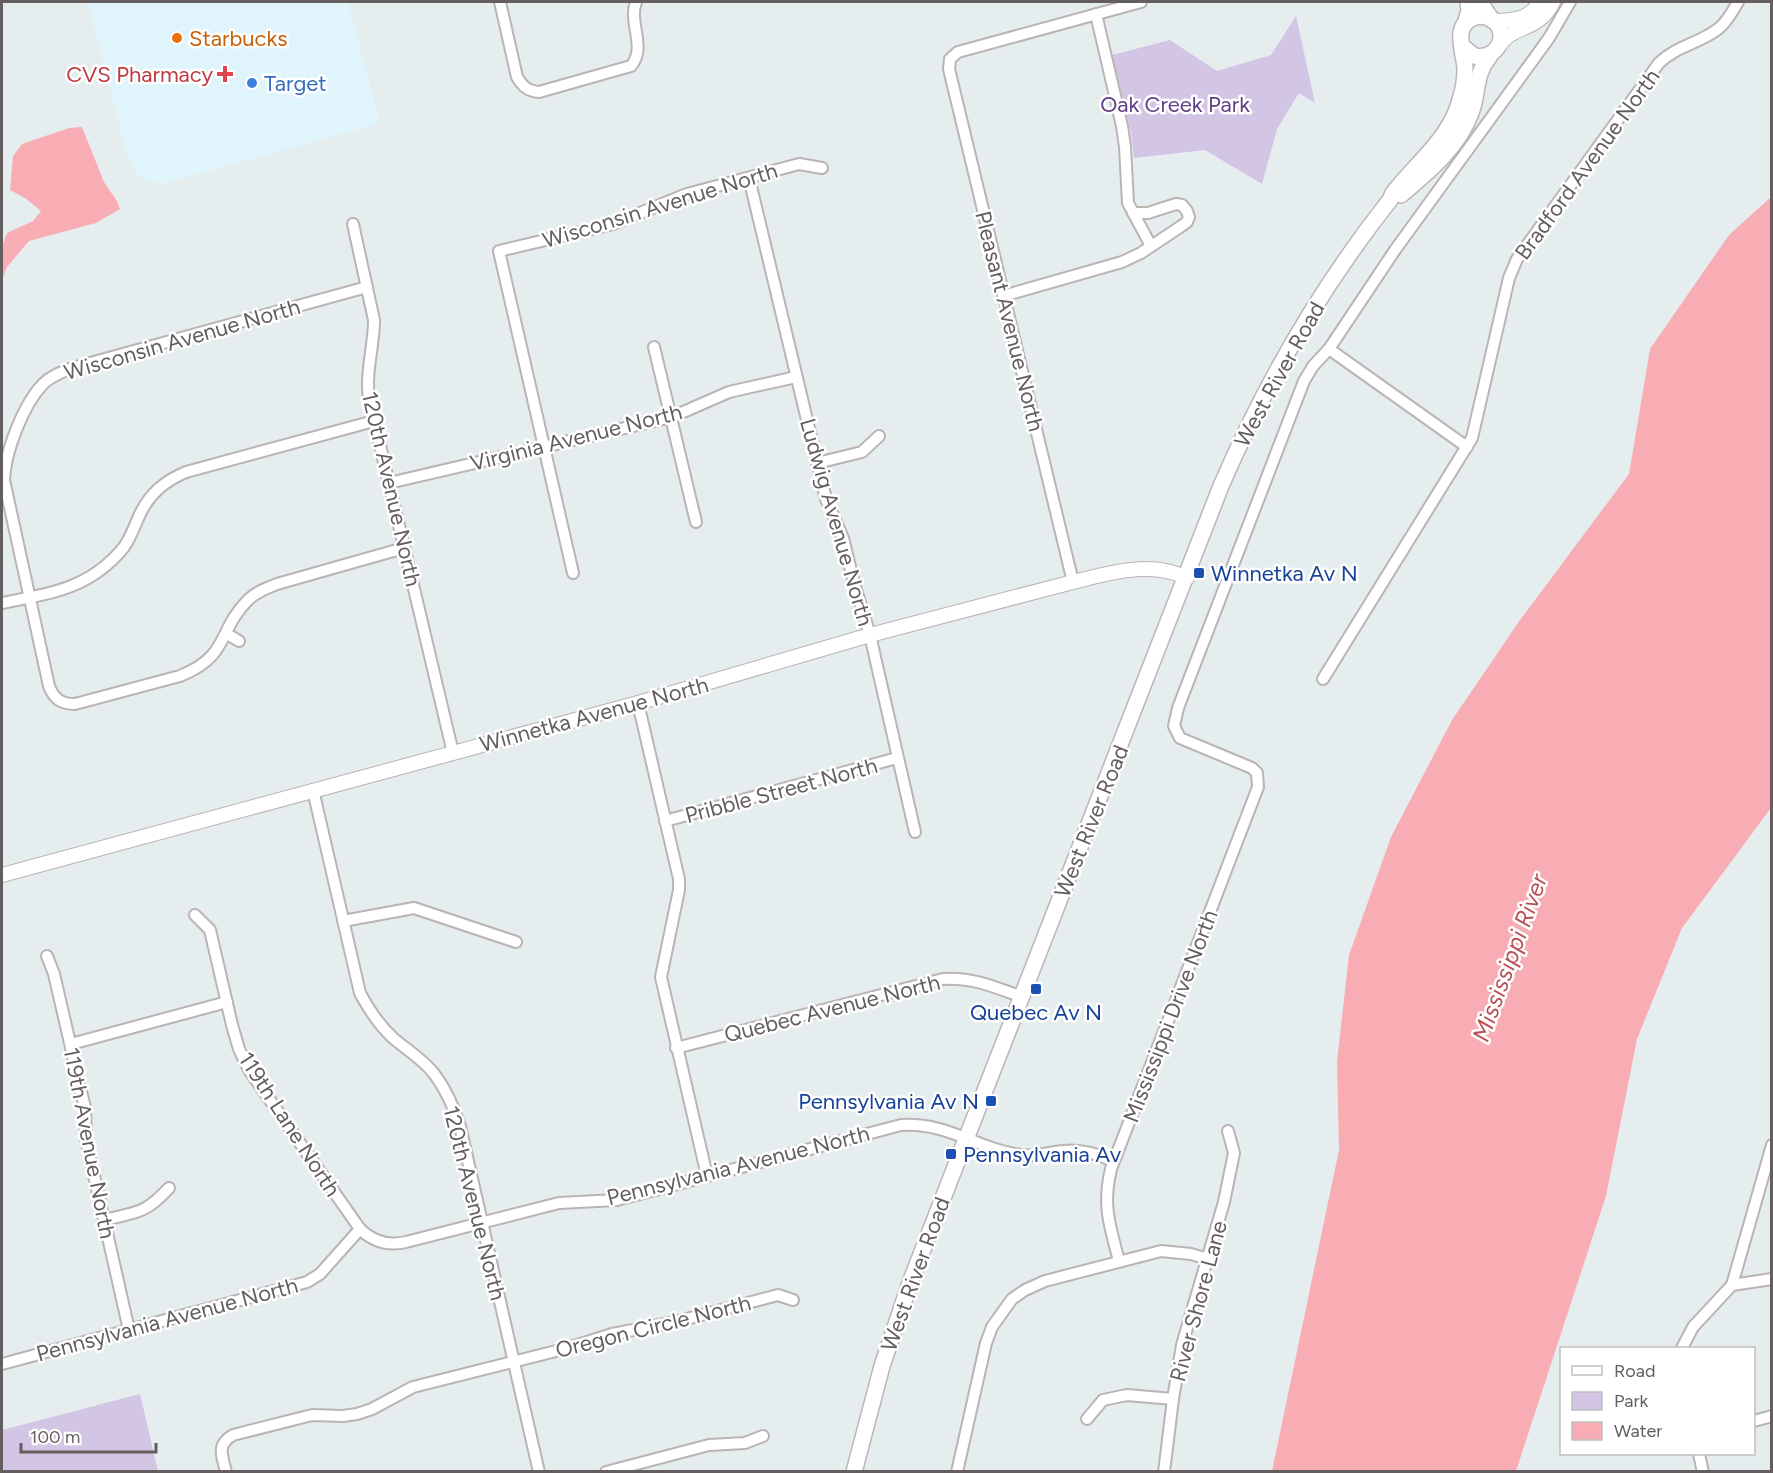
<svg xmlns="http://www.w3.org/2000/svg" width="1773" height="1473" font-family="Figtree,sans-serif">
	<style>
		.commercial { fill: #dff5fb }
		.green { fill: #d3c5e4 }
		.water { fill: #f8adb5 }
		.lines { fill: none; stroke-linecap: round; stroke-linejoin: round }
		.minor-casing { stroke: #bab4b3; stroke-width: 14 }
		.tertiary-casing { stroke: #bab4b3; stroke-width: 16 }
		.secondary-casing { stroke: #bcb5b5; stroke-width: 18 }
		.minor { stroke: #fff; stroke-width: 10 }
		.tertiary { stroke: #fff; stroke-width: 14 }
		.secondary { stroke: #fff; stroke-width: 15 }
		.food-dot { fill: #e8710a; stroke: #fff; stroke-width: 2 }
		.health-dot { fill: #e0444e; stroke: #fff; stroke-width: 2 }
		.shop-dot { fill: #3f7fe0; stroke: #fff; stroke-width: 2 }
		.transit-dot { fill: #1a4fb4; stroke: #fff; stroke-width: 2 }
		.labels { text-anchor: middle; stroke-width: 5; stroke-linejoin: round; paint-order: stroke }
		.food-label { font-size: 22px; fill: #c56008; stroke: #fff; text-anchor: start }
		.health-label { font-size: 22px; fill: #be3a42; stroke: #fff; text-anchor: end }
		.shop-label { font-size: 22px; fill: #366cbe; stroke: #fff; text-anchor: start }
		.park-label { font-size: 22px; fill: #623e84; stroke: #fff }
		.street-label { font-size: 22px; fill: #655e5e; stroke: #fff }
		.transit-label { font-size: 22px; fill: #164399; stroke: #fff; text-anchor: start }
		.water-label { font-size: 24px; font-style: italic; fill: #ba5154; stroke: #fff }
	</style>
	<rect width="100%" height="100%" fill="#e6edef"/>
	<path class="commercial" d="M88 2H348L379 120 374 125 162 184 141 179 127 155Z"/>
	<g class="green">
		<path d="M1296 16 1315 103 1299 93 1277 129 1262 184 1205 150 1134 158 1131 133 1112 55 1170 40 1217 71 1271 55Z"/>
		<path d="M140 1394 158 1471H2V1430Z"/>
	</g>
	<g class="water">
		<path d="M82 127 104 182 117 201 120 209 96 223 29 241 7 267 2 280V247L7 233 33 221 41 211 25 198 10 190 13 156 22 144 69 128Z"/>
		<path d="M1771 197V808L1682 928 1637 1039 1606 1196 1516 1471H1272L1339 1150 1337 1061 1349 955 1391 837 1452 720 1520 620 1629 474 1650 349 1729 235Z"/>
	</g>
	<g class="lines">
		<defs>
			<g id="minor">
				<path d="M500 2 517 77C523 87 528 91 539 92L631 66C647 47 628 23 636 2"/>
				<path d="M1096 14 1122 126 1125 147 1128 203 1151 246"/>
				<path d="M749 178 826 499 843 538 854 583 870 635 915 832"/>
				<path d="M353 224 374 320C374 347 365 372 369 399L453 753"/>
				<path d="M367 287 72 368C62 372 51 376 43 384 23 405 5 452 4 480L49 686C54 699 61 704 75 704L180 676C230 656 217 631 248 600 256 592 267 588 277 584L404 548"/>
				<path d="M1003 296 1122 262 1141 253 1180 227 1187 222 1189 217 1187 211 1182 205 1176 204 1148 213H1133"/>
				<path d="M654 347 696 522"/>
				<path d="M1329 349 1467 447"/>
				<path d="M817 463 862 452 879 436"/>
				<path d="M389 483 672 417 729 392 796 377"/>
				<path d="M573 573 499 251 613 224 687 194 799 164 822 168"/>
				<path d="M1073 582 949 69 950 59 958 52 1141 2"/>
				<path d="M2 603C51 593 90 589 124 547 131 537 135 525 140 514 150 493 165 481 186 472L374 421"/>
				<path d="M227 634 239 641"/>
				<path d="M1323 679 1472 438 1509 278 1517 259 1659 63C1676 46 1700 43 1718 29 1727 22 1732 12 1738 2"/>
				<path d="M638 703 679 879V890L661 977 707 1176"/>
				<path d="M313 790 360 993C369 1010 379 1025 393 1038 407 1050 424 1060 435 1075 447 1091 454 1108 460 1126L539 1472"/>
				<path d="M665 821 897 758"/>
				<path d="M195 915 210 930 232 1025 239 1049 249 1070 360 1229C373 1242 388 1246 406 1242L559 1203 617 1200 901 1125C949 1122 978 1150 1022 1155 1036 1157 1049 1152 1063 1151 1081 1149 1098 1154 1113 1161"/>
				<path d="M343 921 414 908 516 942"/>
				<path d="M47 956 54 974 85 1108 86 1140 129 1330"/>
				<path d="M71 1044 227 1002"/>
				<path d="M676 1048 943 979C972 977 995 987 1022 997"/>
				<path d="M104 1220C137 1212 145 1214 169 1188"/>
				<path d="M1119 1261C1110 1226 1102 1206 1111 1169L1258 787 1257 773 1252 768 1180 738 1174 726 1178 708 1304 381 1313 366 1329 349 1395 250 1549 38 1570 2"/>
				<path d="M1732 1285 1772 1145"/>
				<path d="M1682 1348 1693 1327 1732 1285 1772 1279"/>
				<path d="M2 1364 307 1282 320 1274 360 1229"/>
				<path d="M1087 1419 1103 1400 1127 1395 1173 1399"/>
				<path d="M1754 1421 1772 1416"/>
				<path d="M1699 1454 1703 1472"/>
				<path d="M226 1472C222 1455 216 1445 233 1435L312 1415 343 1416 357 1414 372 1409 413 1387 568 1348 612 1334 675 1322 778 1295 793 1300"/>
				<path d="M606 1472 709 1445 745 1443 763 1436"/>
				<path d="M957 1472 986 1343 992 1327 1012 1299 1025 1290 1045 1281 1161 1251 1191 1254 1208 1259"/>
				<path d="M1164 1472 1173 1399 1182 1345 1224 1202 1234 1153 1228 1131"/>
			</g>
			<g id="tertiary">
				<path d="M1493 21C1512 21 1529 20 1540 2"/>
				<path d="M1499 46C1514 23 1538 33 1553 2"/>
				<path d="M2 875 638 703 870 635 1073 582C1110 573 1151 560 1187 578"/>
			</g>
			<g id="secondary">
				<path d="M1480 2 1492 20"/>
				<path d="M1465 24 1469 11 1468 2"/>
				<path d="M1401 195C1428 172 1458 148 1471 113 1479 92 1474 75 1490 56"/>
				<path d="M854 1472 882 1366 911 1280 1221 486C1265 384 1321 287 1390 200L1393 193C1418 161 1452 137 1461 96 1464 87 1465 77 1465 68 1464 52 1452 26 1473 18 1477 16 1482 16 1486 17 1511 24 1503 61 1474 56L1462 46"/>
			</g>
		</defs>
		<use href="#minor" class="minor-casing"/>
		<use href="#tertiary" class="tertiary-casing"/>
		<use href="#secondary" class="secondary-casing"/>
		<use href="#minor" class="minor"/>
		<use href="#tertiary" class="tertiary"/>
		<use href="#secondary" class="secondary"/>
	</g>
	<circle class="food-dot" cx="177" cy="38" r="6"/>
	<path class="health-dot" d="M222 65h6v6h6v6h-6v6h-6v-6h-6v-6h6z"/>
	<circle class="shop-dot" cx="252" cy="83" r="6"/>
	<g class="transit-dot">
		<rect x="1193" y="567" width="12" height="12" rx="3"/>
		<rect x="1030" y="983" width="12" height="12" rx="3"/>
		<rect x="985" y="1095" width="12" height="12" rx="3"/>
		<rect x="945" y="1148" width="12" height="12" rx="3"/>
	</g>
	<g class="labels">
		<g class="food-label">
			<text x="189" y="46">Starbucks</text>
		</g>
		<g class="health-label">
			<text x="213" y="82">CVS Pharmacy</text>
		</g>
		<g class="shop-label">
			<text x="264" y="91">Target</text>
		</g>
		<g class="park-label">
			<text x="1175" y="112">Oak Creek Park</text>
		</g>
		<g class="street-label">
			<text transform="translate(1587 164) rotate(-54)" y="8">Bradford Avenue North</text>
			<text transform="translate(660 205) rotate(-17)" y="8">Wisconsin Avenue North</text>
			<text transform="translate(1010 321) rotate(76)" y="8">Pleasant Avenue North</text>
			<text transform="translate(182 339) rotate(-16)" y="8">Wisconsin Avenue North</text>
			<text transform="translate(1279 374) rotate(-61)" y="8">West River Road</text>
			<text transform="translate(576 437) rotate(-14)" y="8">Virginia Avenue North</text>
			<text transform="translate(392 489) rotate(77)" y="8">120th Avenue North</text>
			<text transform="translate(837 522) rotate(74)" y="8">Ludwig Avenue North</text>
			<text transform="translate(594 714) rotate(-15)" y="8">Winnetka Avenue North</text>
			<text transform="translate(781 790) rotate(-15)" y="8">Pribble Street North</text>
			<text transform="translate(1091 821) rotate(-68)" y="8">West River Road</text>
			<text transform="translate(832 1008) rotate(-14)" y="8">Quebec Avenue North</text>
			<text transform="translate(1170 1016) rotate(-69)" y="8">Mississippi Drive North</text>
			<text transform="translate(290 1124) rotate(57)" y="8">119th Lane North</text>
			<text transform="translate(90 1143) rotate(79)" y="8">119th Avenue North</text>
			<text transform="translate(738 1165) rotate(-14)" y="8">Pennsylvania Avenue North</text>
			<text transform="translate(475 1203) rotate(76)" y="8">120th Avenue North</text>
			<text transform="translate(915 1274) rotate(-70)" y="8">West River Road</text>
			<text transform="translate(1198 1301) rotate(-75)" y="8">River Shore Lane</text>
			<text transform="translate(167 1319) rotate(-15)" y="8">Pennsylvania Avenue North</text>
			<text transform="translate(653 1326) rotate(-14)" y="8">Oregon Circle North</text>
		</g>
		<g class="transit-label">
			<text x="1211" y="581">Winnetka Av N</text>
			<text x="1036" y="1020" text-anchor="middle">Quebec Av N</text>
			<text x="979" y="1109" text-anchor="end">Pennsylvania Av N</text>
			<text x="963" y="1162">Pennsylvania Av</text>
		</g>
		<g class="water-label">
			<text transform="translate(1510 958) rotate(-70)" y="8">Mississippi River</text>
		</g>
	</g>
	<rect width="1773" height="1473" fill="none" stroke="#655e5e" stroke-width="6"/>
	<rect x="1560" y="1347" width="195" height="108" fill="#ffffff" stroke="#c1bfbf" stroke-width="1.5"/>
	<rect x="1572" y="1366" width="30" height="9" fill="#ffffff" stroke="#c1bfbf" stroke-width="1.5"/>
	<text x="1614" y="1377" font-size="18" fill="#655e5e">Road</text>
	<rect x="1572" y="1392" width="30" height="18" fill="#d3c5e4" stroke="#c1bfbf" stroke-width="1.5"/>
	<text x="1614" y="1407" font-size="18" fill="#655e5e">Park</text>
	<rect x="1572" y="1422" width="30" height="18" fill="#f8adb5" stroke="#c1bfbf" stroke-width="1.5"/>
	<text x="1614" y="1437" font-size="18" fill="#655e5e">Water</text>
	<path d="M21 1443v9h135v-9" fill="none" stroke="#655e5e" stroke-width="3"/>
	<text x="30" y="1443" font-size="18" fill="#655e5e" stroke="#ffffff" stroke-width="4.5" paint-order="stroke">100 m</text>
</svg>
